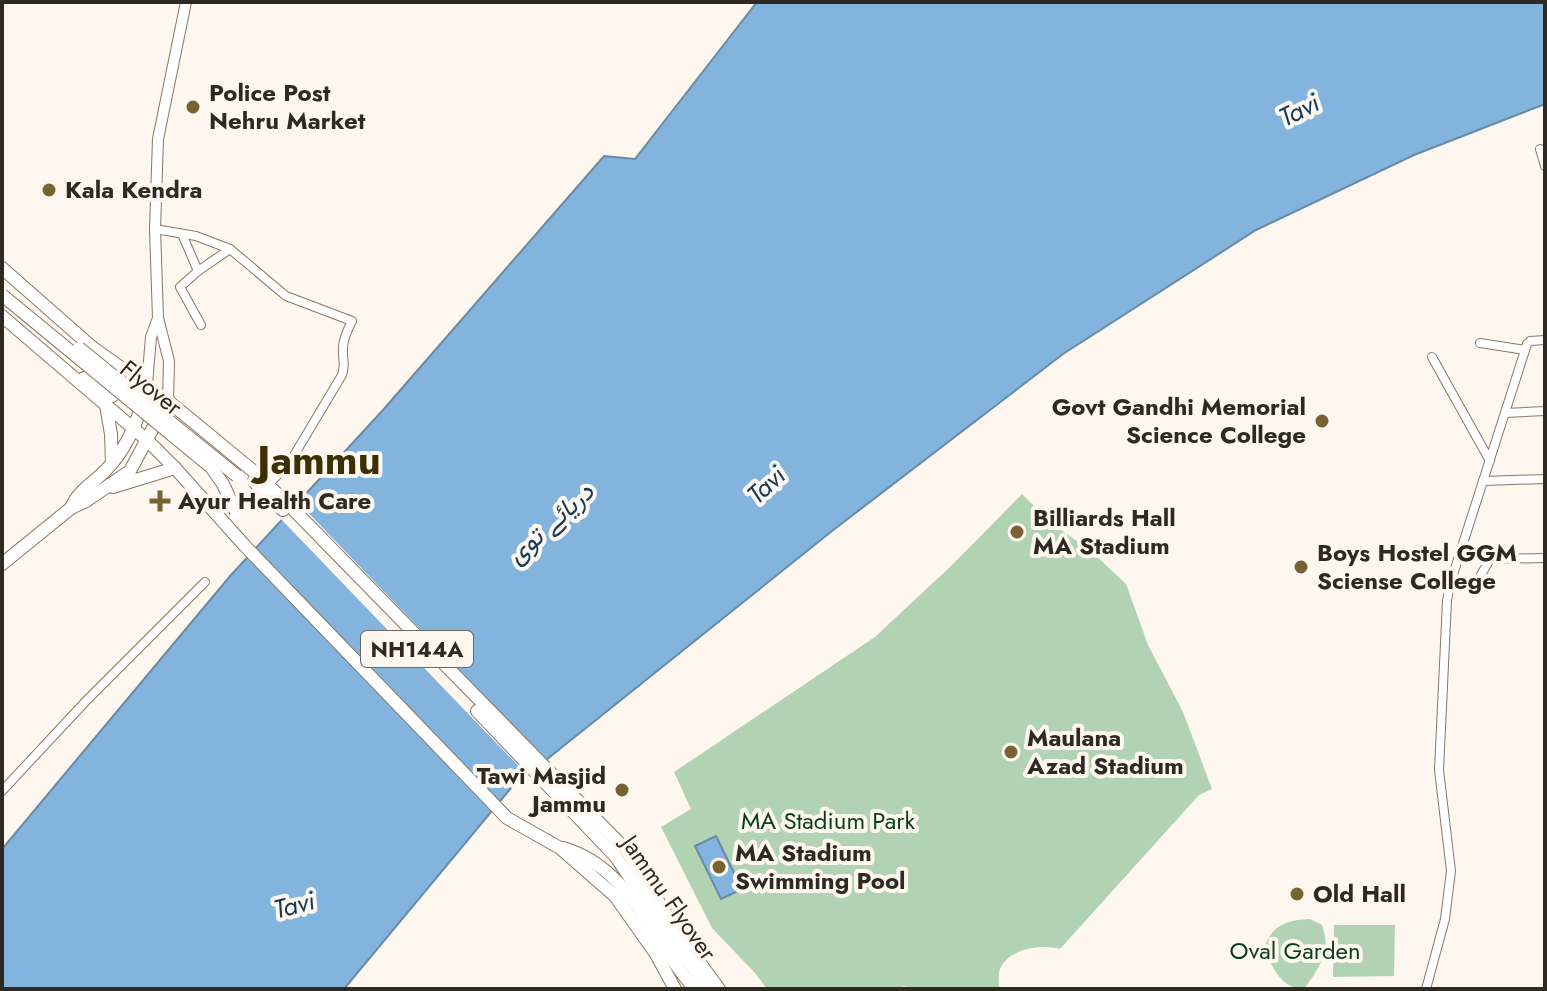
<svg xmlns="http://www.w3.org/2000/svg" width="1547" height="991" font-family="Jost,Vazirmatn,sans-serif">
	<style>
		.green { fill: #b2d2b4 }
		.water { fill: #82b4de; stroke: #698aa5; stroke-width: 2 }
		.pier { fill: #fdf7ef }
		.lines { fill: none; stroke-linecap: round; stroke-linejoin: round }
		.minor-casing { stroke: #867866; stroke-width: 10 }
		.tertiary-casing { stroke: #867866; stroke-width: 12 }
		.primary-casing { stroke: #867866; stroke-width: 14 }
		.minor { stroke: #fff; stroke-width: 8 }
		.tertiary { stroke: #fff; stroke-width: 10 }
		.primary { stroke: #fff; stroke-width: 12 }
		.primary-bridge-casing { stroke: #867866; stroke-width: 14; stroke-linecap: butt }
		.primary-bridge { stroke: #fff; stroke-width: 12 }
		.poi-dot { fill: #786231; stroke: #fdf7ef; stroke-width: 3 }
		.labels { text-anchor: middle; stroke-width: 8; stroke-linejoin: round; paint-order: stroke }
		.shield { fill: #fdf7ef; stroke: #6c675f; stroke-width: 2 }
		.shield-label { font-size: 22px; font-weight: bold; fill: #2e2921 }
		.poi-label { font-size: 24px; font-weight: bold; fill: #2e2921; stroke: #fdf7ef; text-anchor: start }
		.street-label { font-size: 24px; fill: #2e2921; stroke: #fdf7ef }
		.park-label { font-size: 24px; fill: #063f15; stroke: #fdf7ef }
		.water-label { font-size: 26px; font-style: italic; fill: #133956; stroke: #fdf7ef }
		.town-label { font-size: 40px; font-weight: bold; fill: #3e2e04; stroke: #fdf7ef }
	</style>
	<rect width="100%" height="100%" fill="#fdf7ef"/>
	<g class="green">
		<path d="M1022 494 1050 522 1092 552 1126 584 1148 645 1183 712 1212 789 1199 795 1060 949C1042 944 1009 948 1000 969 998 974 999 983 999 989H920L903 986 900 989H767L755 973 712 928 661 827 691 809 674 772 875 637 952 565Z"/>
		<path d="M1310 919 1322 925C1332 951 1319 968 1304 989 1282 989 1270 966 1265 946 1273 924 1288 920 1310 919Z"/>
		<path d="M1334 925H1395L1394 976 1333 977Z"/>
	</g>
	<g class="water">
		<path d="M757 2H1545V104L1414 155 1256 230 1063 354 832 531 511 788 344 989H2V849L231 575 383 410 604 156 635 159Z"/>
		<path d="M716 836 742 889 721 899 695 846Z"/>
	</g>
	<path class="pier" d="M295 499 549 763 530 778 279 517Z"/>
	<g class="lines">
		<defs>
			<g id="minor">
				<path d="M1540 149 1545 166"/>
				<path d="M155 229 196 236 230 249 286 296 352 321C348 329 343 338 343 348 342 359 346 364 342 375L290 462 268 485"/>
				<path d="M182 234 198 271 180 287 201 325"/>
				<path d="M198 271 230 249"/>
				<path d="M1480 343 1525 350"/>
				<path d="M1432 357 1490 461"/>
				<path d="M1505 413 1545 411"/>
				<path d="M1483 481 1545 479"/>
				<path d="M1450 584 1478 580 1490 559 1545 558"/>
				<path d="M2 791 86 701 205 582"/>
				<path d="M1426 989 1445 919 1451 871 1439 770 1447 601 1450 584 1527 344 1530 341 1545 340"/>
			</g>
			<g id="tertiary">
				<path d="M158 318 169 361 168 401"/>
				<path d="M147 384 151 337 158 318 155 229 158 139 186 2"/>
			</g>
			<g id="primary">
				<path d="M2 268 93 348 168 401 252 470 285 501 626 850 676 930 719 989"/>
				<path d="M2 316 148 441 175 468 245 546 507 818 560 848 615 896 656 954 675 989"/>
				<path d="M84 378 112 396 125 387"/>
				<path d="M106 405 111 434 112 463"/>
				<path d="M254 481 267 497 283 510"/>
				<path d="M113 487 175 468"/>
				<path d="M71 508C78 491 93 483 105 471 124 452 137 425 143 399"/>
				<path d="M2 564 71 508 86 501 130 471 161 413"/>
				<path d="M477 711 616 857 668 935 709 989"/>
				<path d="M563 848C632 868 651 941 695 989"/>
			</g>
		</defs>
		<use href="#minor" class="minor-casing"/>
		<use href="#tertiary" class="tertiary-casing"/>
		<use href="#primary" class="primary-casing"/>
		<use href="#minor" class="minor"/>
		<use href="#tertiary" class="tertiary"/>
		<use href="#primary" class="primary"/>
		<defs>
			<g id="primary-bridge">
				<path d="M2 295 211 467 223 484 236 512"/>
				<path d="M79 348 237 476"/>
			</g>
		</defs>
		<use href="#primary-bridge" class="primary-bridge-casing"/>
		<use href="#primary-bridge" class="primary-bridge"/>
	</g>
	<g class="poi-dot">
		<circle cx="193" cy="107" r="8"/>
		<circle cx="49" cy="190" r="8"/>
		<circle cx="1322" cy="421" r="8"/>
		<path d="M156 489h8v8h8v8h-8v8h-8v-8h-8v-8h8z"/>
		<circle cx="1017" cy="532" r="8"/>
		<circle cx="1301" cy="567" r="8"/>
		<circle cx="1011" cy="752" r="8"/>
		<circle cx="622" cy="790" r="8"/>
		<circle cx="719" cy="867" r="8"/>
		<circle cx="1297" cy="894" r="8"/>
	</g>
	<g class="labels">
		<rect class="shield" x="361" y="631" width="112" height="36" rx="6"/>
		<g class="shield-label">
			<text x="417" y="657">NH144A</text>
		</g>
		<g class="poi-label">
			<text x="209" y="101">Police Post<tspan x="209" dy="28">Nehru Market</tspan></text>
			<text x="65" y="198">Kala Kendra</text>
			<text x="1306" y="415" text-anchor="end">Govt Gandhi Memorial<tspan x="1306" dy="28">Science College</tspan></text>
			<text x="178" y="509">Ayur Health Care</text>
			<text x="1033" y="526">Billiards Hall<tspan x="1033" dy="28">MA Stadium</tspan></text>
			<text x="1317" y="561">Boys Hostel GGM<tspan x="1317" dy="28">Sciense College</tspan></text>
			<text x="1027" y="746">Maulana<tspan x="1027" dy="28">Azad Stadium</tspan></text>
			<text x="606" y="784" text-anchor="end">Tawi Masjid<tspan x="606" dy="28">Jammu</tspan></text>
			<text x="735" y="861">MA Stadium<tspan x="735" dy="28">Swimming Pool</tspan></text>
			<text x="1313" y="902">Old Hall</text>
		</g>
		<g class="street-label">
			<text transform="translate(151 388) rotate(39)" y="8">Flyover</text>
			<text transform="translate(669 898) rotate(55)" y="8">Jammu Flyover</text>
		</g>
		<g class="park-label">
			<text x="828" y="829">MA Stadium Park</text>
			<text x="1295" y="959">Oval Garden</text>
		</g>
		<g class="water-label">
			<text transform="translate(1299 110) rotate(-27)" y="9">Tavi</text>
			<text transform="translate(766 485) rotate(-43)" y="9">Tavi</text>
			<text transform="translate(550 523) rotate(-42)" y="9">دریائے توی</text>
			<text transform="translate(294 905) rotate(-14)" y="9">Tavi</text>
		</g>
		<g class="town-label">
			<text x="319" y="474">Jammu</text>
		</g>
	</g>
	<rect width="1547" height="991" fill="none" stroke="#2e2921" stroke-width="8"/>
</svg>
